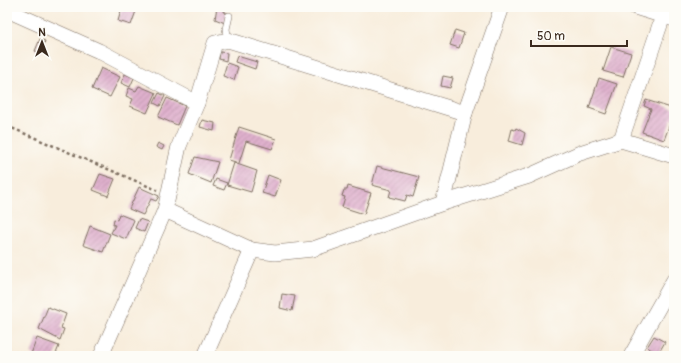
<svg xmlns="http://www.w3.org/2000/svg" width="681" height="363" font-family="Pangolin,sans-serif">
	<style>
		.building { fill: url(#building-hatch) }
		.lines { fill: none; stroke-linecap: round; stroke-linejoin: round }
		.lane-casing { stroke: #7d6e60; stroke-width: 8 }
		.street-casing { stroke: #7d6e60; stroke-width: 16 }
		.path { stroke: #7d6e60; stroke-width: 2.5; stroke-dasharray: 3 3; stroke-linecap: butt }
		.lane { stroke: #fff; stroke-width: 7 }
		.street { stroke: #fff; stroke-width: 15 }
	</style>
	<defs>
		<pattern id="building-hatch" width="6" height="6" patternUnits="userSpaceOnUse"><rect width="6" height="6" fill="#dfb0cd"/><path d="M-1 1l2-2M0 6l6-6M5 7l2-2" fill="none" stroke="#b68fa6"/></pattern>
	</defs>
	<rect width="100%" height="100%" fill="#fdfcf7"/>
	<filter id="ink" filterUnits="userSpaceOnUse"><feTurbulence type="fractalNoise" baseFrequency=".025" numOctaves="2"/><feDisplacementMap in="SourceGraphic" scale="8" xChannelSelector="R" yChannelSelector="G"/><feConvolveMatrix kernelMatrix="1 2 1 2 8 2 1 2 1" color-interpolation-filters="sRGB"/></filter>
	<filter id="wash" filterUnits="userSpaceOnUse"><feTurbulence type="fractalNoise" baseFrequency=".012" numOctaves="4" result="noise"/><feDisplacementMap in="SourceGraphic" scale="16" xChannelSelector="R" yChannelSelector="G"/><feGaussianBlur stdDeviation="0.9" result="paint"/><feColorMatrix in="noise" values="0 0 0 0 0 0 0 0 0 0 0 0 0 0 0 0 0 1.4 0 .05"/><feComposite in="paint" operator="in"/></filter>
	<g filter="url(#wash)">
		<rect width="100%" height="100%" fill="#f8eddc"/>
		<g id="blocks">
			<g class="building">
				<path d="M122 7 136 11 131 25 118 21Z"/>
				<path d="M217 7H225L224 12H226L225 23 215 19Z"/>
				<path d="M455 30 464 33 459 48 450 45Z"/>
				<path d="M40 39 45 41 41 53 35 51Z"/>
				<path d="M611 47 631 53 623 77 603 71Z"/>
				<path d="M220 52 227 53 226 61 219 59Z"/>
				<path d="M237 56 257 62 255 69 235 62Z"/>
				<path d="M227 63 238 67 234 80 223 76Z"/>
				<path d="M101 68 120 77 110 97 92 89Z"/>
				<path d="M125 74 134 78 130 87 121 83Z"/>
				<path d="M443 76 453 78 450 88 441 86Z"/>
				<path d="M599 78 617 84 606 114 589 108Z"/>
				<path d="M139 86 156 93 147 113 130 106 133 99 126 96 129 88 136 91Z"/>
				<path d="M159 93 165 96 160 106 154 103Z"/>
				<path d="M167 98 185 106 177 125 158 117Z"/>
				<path d="M646 100 674 109V119L672 118 664 140 642 132 651 109 644 106Z"/>
				<path d="M202 120 215 123 214 131 200 127Z"/>
				<path d="M239 127 276 139 272 149 246 141 239 163 229 160Z"/>
				<path d="M516 128 525 133 522 145 509 141 512 129 515 130Z"/>
				<path d="M158 143 164 146 162 150 156 147Z"/>
				<path d="M195 157 218 162 211 183 189 174Z"/>
				<path d="M234 163 257 171 251 192 227 185Z"/>
				<path d="M377 166 419 177 413 197 407 195 405 201 389 197 391 190 372 185Z"/>
				<path d="M100 174 115 179 108 196 93 190Z"/>
				<path d="M268 175 281 180 275 197 262 193Z"/>
				<path d="M216 179 227 183 224 190 213 186Z"/>
				<path d="M348 186 371 193 364 214 342 207 345 197 342 196 344 190H347Z"/>
				<path d="M139 187 159 196 156 201 151 199 143 215 129 209Z"/>
				<path d="M119 214 134 220 126 239 111 233 115 225H113L114 219 117 220Z"/>
				<path d="M139 219 148 222 144 232 135 228Z"/>
				<path d="M90 226 110 234 103 252 83 245Z"/>
				<path d="M282 294 295 296 292 311 280 308Z"/>
				<path d="M48 307 66 314 61 328 64 329 60 340 39 329Z"/>
				<path d="M654 336 665 342 658 354 647 347Z"/>
				<path d="M37 338 59 346 55 356H37L31 354Z"/>
			</g>
		</g>
	</g>
	<g filter="url(#ink)">
		<use href="#blocks" fill-opacity="0" stroke="#7d6e60" stroke-width="1"/>
		<g class="lines">
			<defs>
				<path id="lane" d="M228 40 226 29 229 16"/>
				<g id="street">
					<path d="M635 7 674 19"/>
					<path d="M7 10 99 51 197 103"/>
					<path d="M621 140 663 16"/>
					<path d="M443 203 465 113 502 7"/>
					<path d="M165 210 252 250 275 253 313 249 443 203 529 176 580 153 621 140 674 156"/>
					<path d="M101 356 165 210 179 146 197 103 215 43 228 40 465 113"/>
					<path d="M205 356 252 250"/>
					<path d="M631 356 674 280"/>
				</g>
			</defs>
			<use href="#lane" class="lane-casing"/>
			<use href="#street" class="street-casing"/>
			<path class="path" d="M7 126 157 190"/>
			<use href="#lane" class="lane"/>
			<use href="#street" class="street"/>
		</g>
	</g>
	<rect width="681" height="363" fill="none" stroke="#fdfcf7" stroke-width="24"/>
	<g transform="translate(42 42)" stroke="#fdfcf7" stroke-width="3" paint-order="stroke">
	<path d="M0-3L7 15L0 10L-7 15Z" fill="#3b2a1e"/>
	<text y="-6" font-size="11" font-weight="bold" text-anchor="middle" fill="#3b2a1e">N</text>
	</g>
	<path d="M531 40v6h96v-6" fill="none" stroke="#3b2a1e" stroke-width="2"/>
	<text x="537" y="40" font-size="12" fill="#3b2a1e" stroke="#fdfcf7" stroke-width="3" paint-order="stroke">50 m</text>
</svg>
